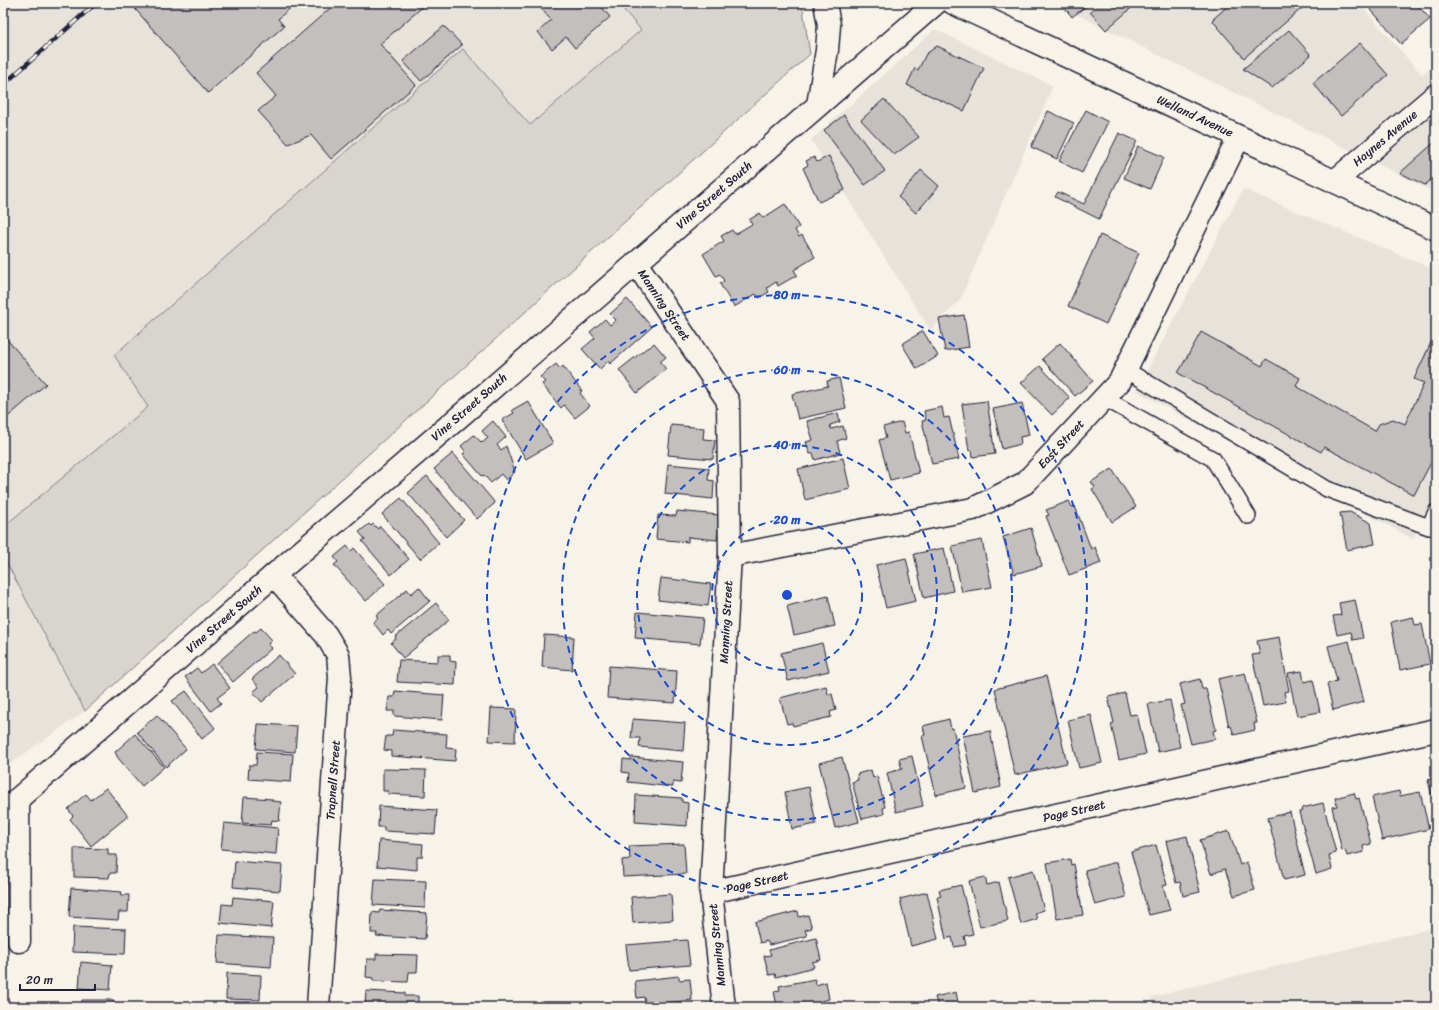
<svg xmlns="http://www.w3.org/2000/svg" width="1439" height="1010" font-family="Sriracha,sans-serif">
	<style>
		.built { fill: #e7e3db }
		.green { fill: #d8d5cf; stroke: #7d7c85 }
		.building { fill: #c2bfbd; stroke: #22223b }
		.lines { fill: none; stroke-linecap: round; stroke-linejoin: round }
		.service-casing { stroke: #22223b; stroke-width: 18 }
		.minor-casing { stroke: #22223b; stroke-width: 25 }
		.tertiary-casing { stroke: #22223b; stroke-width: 25 }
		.secondary-casing { stroke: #22223b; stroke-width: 25 }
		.service { stroke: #f7f3e8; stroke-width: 15 }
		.minor { stroke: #f7f3e8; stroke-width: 22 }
		.tertiary { stroke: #f7f3e8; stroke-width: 22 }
		.secondary { stroke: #f7f3e8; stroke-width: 22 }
		.rail-casing { stroke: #22223b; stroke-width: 4.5 }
		.rail { stroke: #f7f3e8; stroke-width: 3; stroke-dasharray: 9; stroke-linecap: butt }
		.ring { fill: none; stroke: #1d4ed8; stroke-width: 2; stroke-dasharray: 7 5 }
		.labels { text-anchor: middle; stroke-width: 3; stroke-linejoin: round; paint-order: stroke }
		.street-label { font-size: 12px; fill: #22223b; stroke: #f7f3e8 }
		.centre { fill: #1d4ed8; stroke: #f7f3e8; stroke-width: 2 }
		.ring-label { font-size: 12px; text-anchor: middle; font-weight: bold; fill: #1d4ed8; stroke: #f7f3e8; stroke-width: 3; stroke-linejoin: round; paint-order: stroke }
	</style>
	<rect width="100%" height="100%" fill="#f7f3e8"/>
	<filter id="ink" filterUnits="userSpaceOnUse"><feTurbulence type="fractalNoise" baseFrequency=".025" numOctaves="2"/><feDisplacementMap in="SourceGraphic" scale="8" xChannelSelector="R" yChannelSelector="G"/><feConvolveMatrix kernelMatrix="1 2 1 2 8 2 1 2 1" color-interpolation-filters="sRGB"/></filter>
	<g filter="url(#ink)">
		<g class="built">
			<path d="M3 3H618L641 29 530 125 463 49 114 355 149 407 3 527Z"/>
			<path d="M1054 3H1359L1422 75 1436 63V193Z"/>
			<path d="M935 29 1053 86 960 300 930 330 811 140Z"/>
			<path d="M1243 189 1436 270V494L1413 539 1136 391Z"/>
			<path d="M3 556 85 711 3 769Z"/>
			<path d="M1436 927V1007H1153L1151 997Z"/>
		</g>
		<path class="green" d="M618 3H802L810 54 85 711 3 556V527L148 407 114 355 463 49 530 125 641 30Z"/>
		<g class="building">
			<path d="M130 3H296L278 19 284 26 208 93Z"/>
			<path d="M336 3H427L380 44 416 85 331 159 311 135 288 144 258 111 276 96 256 73Z"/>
			<path d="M536 3H598L610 17 575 48 566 37 552 49 538 32 551 20Z"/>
			<path d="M1061 3H1090L1072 17Z"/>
			<path d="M1101 3H1137L1106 30 1090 12Z"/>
			<path d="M1231 3H1308L1244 58 1212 20Z"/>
			<path d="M1365 3H1416L1430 19 1401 44Z"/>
			<path d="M444 26 462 45 421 81 403 61Z"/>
			<path d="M1289 30 1311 55 1272 88 1243 69Z"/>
			<path d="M1360 43 1388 75 1341 116 1313 83Z"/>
			<path d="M937 46 984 68 964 111 907 85 915 68 918 70 926 54Z"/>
			<path d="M884 99 919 137 894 155 861 120Z"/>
			<path d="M1086 110 1108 122 1082 173 1059 161Z"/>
			<path d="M1048 111 1074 123 1057 159 1031 147Z"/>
			<path d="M844 115 885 171 865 185 824 130Z"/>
			<path d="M1119 133 1137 141 1099 219 1055 197 1058 192 1084 204Z"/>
			<path d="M1436 141V175L1425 185 1400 173Z"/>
			<path d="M1138 146 1164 157 1150 189 1124 178Z"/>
			<path d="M829 156 845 190 819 202 803 168 808 165 806 161 814 157 817 162Z"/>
			<path d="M921 170 939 186 916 213 898 197Z"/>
			<path d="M785 204 799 227 795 230 799 237 802 235 815 257 794 270 797 275 778 286 776 282 767 288 769 292 759 298 756 294 734 307 720 284 724 281 720 274 716 276 703 254 724 241 721 236 732 230 735 234 752 224 749 220 760 213 763 218Z"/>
			<path d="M1100 235 1139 253 1106 324 1068 306Z"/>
			<path d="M627 299 652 327 610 364 608 361 600 369 582 349 595 338 590 332 605 319 610 325 616 320 610 314Z"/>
			<path d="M964 315 969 347 945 351 939 319Z"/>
			<path d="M923 331 938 356 917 369 902 344Z"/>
			<path d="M1201 332 1262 366 1266 359 1300 378 1296 386 1375 431 1379 424 1393 419 1405 424 1424 383 1414 379 1436 332V453L1414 495 1324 447 1321 452 1178 373Z"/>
			<path d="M3 335 46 384 3 421Z"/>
			<path d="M654 343 666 357 660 362 666 369 637 393 619 370 648 347 649 348Z"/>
			<path d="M1060 343 1093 381 1075 396 1042 359Z"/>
			<path d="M556 364 560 369 563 366 582 391 580 393 590 406 575 418 564 405 561 408 542 384 545 382 540 377Z"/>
			<path d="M1040 366 1070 398 1052 415 1021 383Z"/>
			<path d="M839 378 846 408 798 419 792 394 828 386 827 381Z"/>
			<path d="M528 401 553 443 526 459 502 420 514 413 512 410Z"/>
			<path d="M987 401 995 454 973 457 972 450 969 451 962 404Z"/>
			<path d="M1022 403 1029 435 1020 437 1021 444 1002 449 993 409Z"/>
			<path d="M942 407 944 418 949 417 959 459 932 464 922 421 926 420 924 411Z"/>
			<path d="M838 413 840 422 830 425 831 429 843 426 846 438 837 441 840 453 815 460 813 453 810 454 806 442 813 440 807 421Z"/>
			<path d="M493 421 506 437 497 445 501 450 506 446 515 472 506 480 501 474 491 483 484 475 482 476 463 454 466 452 461 446 474 435 482 443 488 438 482 431Z"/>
			<path d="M902 422 905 433 909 432 919 473 890 480 879 440 886 438 883 427Z"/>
			<path d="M671 425 704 428 703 439 715 440 713 459 668 455Z"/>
			<path d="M453 453 495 503 477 519 434 469Z"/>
			<path d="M843 458 850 489 805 500 798 469Z"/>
			<path d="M668 464 709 468 708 480 714 481 713 499 665 494Z"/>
			<path d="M1112 469 1136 507 1112 522 1092 489 1095 487 1091 482Z"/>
			<path d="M427 476 464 520 446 537 408 493Z"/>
			<path d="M401 498 439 543 420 559 382 514Z"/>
			<path d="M1069 501 1072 507 1075 506 1091 549 1095 547 1101 563 1069 575 1046 516 1049 515 1046 510Z"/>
			<path d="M677 511 719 515 717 540 688 537V542L656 539 658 515 676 516Z"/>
			<path d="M1350 512 1371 523 1375 544 1347 550 1340 513Z"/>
			<path d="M369 524 371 526 373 524 378 529 380 526 409 559 391 575 362 541 365 539 359 532Z"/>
			<path d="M1031 528 1042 566 1014 574 1003 537Z"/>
			<path d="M982 540 992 587 962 592 952 546Z"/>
			<path d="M347 546 351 551 354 548 385 584 366 601 334 565 338 562 334 557Z"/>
			<path d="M944 548 953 591 924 598 914 554Z"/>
			<path d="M906 558 916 601 886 608 876 565Z"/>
			<path d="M661 578 711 584 708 606 658 600Z"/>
			<path d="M419 587 430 601 391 634 388 630 383 635 373 622 378 618 376 616 407 589 411 594Z"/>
			<path d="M828 596 835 626 794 635 787 606Z"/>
			<path d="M1355 600 1363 638 1353 640 1351 632 1337 635 1333 616 1341 615 1339 603Z"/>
			<path d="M436 603 449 620 403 658 391 643 396 639 395 637Z"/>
			<path d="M637 612 703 618 700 644 635 638Z"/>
			<path d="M1413 617 1415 625 1422 624 1430 664 1400 670 1391 622Z"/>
			<path d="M261 628 272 640 268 644 272 648 233 682 217 663 254 631 256 632Z"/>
			<path d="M544 635 574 637 572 670 542 667Z"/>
			<path d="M1279 637 1289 691 1284 692 1286 702 1263 706 1252 655 1260 654 1257 641Z"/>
			<path d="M1349 641 1364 702 1333 710 1327 684 1337 681 1328 646Z"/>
			<path d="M822 643 829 671 788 681 781 653Z"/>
			<path d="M279 655 295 674 262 702 253 692 259 687 252 679Z"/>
			<path d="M438 655H450V661L456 662 455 685 397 682 399 660 438 662Z"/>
			<path d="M212 664 230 688 217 698 221 703 211 711 185 677 197 668 201 673Z"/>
			<path d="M609 666 677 671 675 703 607 698Z"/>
			<path d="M1302 671 1304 682 1313 680 1320 712 1297 716 1288 673Z"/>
			<path d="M1245 673 1257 723H1254L1255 730 1234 735 1231 726 1229 727 1218 679Z"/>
			<path d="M1046 676 1067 763 1015 775 995 689Z"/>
			<path d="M1200 679 1202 689H1206L1216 730 1213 731 1215 739 1191 744 1181 705 1185 704 1180 684Z"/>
			<path d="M826 686 828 694H832L836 710 830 712 831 717 793 726 792 723 787 724 780 698Z"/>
			<path d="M186 691 215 728 202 739 172 701Z"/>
			<path d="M395 691 444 695 442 720 394 716V711H387L389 697H394Z"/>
			<path d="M1125 693 1130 715 1137 714 1146 754 1119 760 1111 724 1114 723 1108 697Z"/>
			<path d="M1170 700 1180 747 1158 752 1148 704Z"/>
			<path d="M491 708 516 709 515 742 489 741Z"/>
			<path d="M157 715 186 749 166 767 137 732Z"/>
			<path d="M1091 715 1102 763 1079 768 1068 720Z"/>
			<path d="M633 719 685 723 683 751 639 747 640 738H631Z"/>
			<path d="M949 719 951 729 953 728 966 788 936 795 922 736 925 735 923 726Z"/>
			<path d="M258 724 297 726 295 752 256 749Z"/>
			<path d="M393 730 447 734 446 748 456 749 455 761 391 756V751L384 750 386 736H392Z"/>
			<path d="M990 731 1001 787 975 793 963 736Z"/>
			<path d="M135 734 164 767 142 786 118 758 115 752Z"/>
			<path d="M257 752 293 754 291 782 248 779 249 765H256Z"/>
			<path d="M912 756 923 806 896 812 887 773 902 769 899 759Z"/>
			<path d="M631 757 683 762 681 783 673 782V787L628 782 629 773 622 772 623 759 631 760Z"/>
			<path d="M842 757 859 822 835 828 819 763Z"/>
			<path d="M383 769 426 770 425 796 388 794V791H383Z"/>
			<path d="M871 770 873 778 877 776 885 807 883 808 884 814 862 819 852 782 858 780 857 774Z"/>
			<path d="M1436 777V813L1428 780Z"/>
			<path d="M809 787 816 824 792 829 785 792Z"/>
			<path d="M106 788 128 816 91 846 70 819 73 816 68 809 86 794 91 800Z"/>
			<path d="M1399 791 1400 796 1420 792 1429 829 1382 840 1372 797Z"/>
			<path d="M1354 793 1356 799 1359 798 1371 844 1363 846 1364 852 1347 856 1345 850 1342 851 1332 807 1337 806 1335 798Z"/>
			<path d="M636 795 682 798V802L688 803 687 826 635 822Z"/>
			<path d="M244 797 272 799V801L281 802 279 821 272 820 271 825 242 823Z"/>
			<path d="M1323 803 1336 853 1329 855 1332 869 1316 874 1299 812 1303 811 1302 808Z"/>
			<path d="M379 806 437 810 435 834 384 831V827H378Z"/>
			<path d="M1290 812 1305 875 1284 880 1268 818Z"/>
			<path d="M224 823 278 828 276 854 221 849Z"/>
			<path d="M1229 831 1240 865 1247 862 1255 890 1234 896 1225 869 1211 874 1200 840Z"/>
			<path d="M1187 836 1200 892 1183 896 1180 882 1176 883 1166 841Z"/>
			<path d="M379 840 423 844 422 857H417V870L377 866Z"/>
			<path d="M684 844 686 874 623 877 622 860 630 859 629 846Z"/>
			<path d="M1156 845 1167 885 1163 886 1170 910 1149 915 1131 852Z"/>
			<path d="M74 848 108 849V855H117L116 873H110L109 878 74 877Z"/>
			<path d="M1070 859 1071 865 1074 864 1083 915 1057 919 1047 863Z"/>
			<path d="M235 861 282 865 280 891 233 887Z"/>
			<path d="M1117 862 1126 897 1095 905 1085 870Z"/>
			<path d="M1033 870 1044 910 1035 913 1037 919 1021 924 1008 877Z"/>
			<path d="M985 877 987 885 999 882 1008 921 980 927 969 881Z"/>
			<path d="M375 879 426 881 425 908 373 905Z"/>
			<path d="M961 885 973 934 964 936 966 945 954 947 952 937 946 939 937 897 941 896 939 890Z"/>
			<path d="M71 888 122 892 121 895H129L128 912H119L118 920 69 917Z"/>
			<path d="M927 892 938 939 911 946 900 899Z"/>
			<path d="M671 894 673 920 633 923 631 897Z"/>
			<path d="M233 897 274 901 271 928 220 923 222 904 232 905Z"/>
			<path d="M380 910 427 913 425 939 376 936 377 933H371L372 912 379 913Z"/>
			<path d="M798 911 799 917 808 915 812 928 805 930 807 936 769 945 767 941 760 943 755 922Z"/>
			<path d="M73 927 126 929 125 954 72 952Z"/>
			<path d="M219 935 273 938 271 967 217 963Z"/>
			<path d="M816 938 821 960 812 962 814 967 776 977 775 974 769 975 764 956 771 955 769 950Z"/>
			<path d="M687 940 690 965 629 970 626 945Z"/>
			<path d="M376 954 418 955 417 972H409L408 982 373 981V978L366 977 367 959H376Z"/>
			<path d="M81 962 112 965 110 990 79 988Z"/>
			<path d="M227 973 261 975 260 1000 226 999Z"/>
			<path d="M679 976V980L690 979 692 1000 645 1005 644 997 637 998 635 981Z"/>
			<path d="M815 979 816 985 826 982 829 999 821 1001 822 1005 813 1007H777L774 991 780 990 779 986Z"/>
			<path d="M366 991 405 993V996H418V1007H365Z"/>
			<path d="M956 992 959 1007H938L935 997Z"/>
			<path d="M82 1000H114V1005H127V1007H82Z"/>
		</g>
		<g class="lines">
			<defs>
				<g id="service">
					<path d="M1126 370 1327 489 1429 527 1436 512"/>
					<path d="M1104 398 1213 459 1248 516"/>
				</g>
				<g id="minor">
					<path d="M1335 181 1436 95"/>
					<path d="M636 263 728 401 730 556 711 892 724 1007"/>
					<path d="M730 556 973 509 1025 483 1120 381 1239 137"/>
					<path d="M274 575 326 635 338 655 340 677 318 1007"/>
					<path d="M18 799 19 941"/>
					<path d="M711 892 1436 730"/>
				</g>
				<path id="tertiary" d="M3 812 274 575 459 417 936 3"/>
				<g id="secondary">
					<path d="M953 3 1436 229"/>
					<path d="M818 105 827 50 829 25 825 3"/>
				</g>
			</defs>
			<use href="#service" class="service-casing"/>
			<use href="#minor" class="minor-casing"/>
			<use href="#tertiary" class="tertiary-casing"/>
			<use href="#secondary" class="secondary-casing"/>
			<use href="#service" class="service"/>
			<use href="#minor" class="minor"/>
			<use href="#tertiary" class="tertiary"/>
			<use href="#secondary" class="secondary"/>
			<defs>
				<path id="rail" d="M3 85 96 3"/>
			</defs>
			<use href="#rail" class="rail-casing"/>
			<use href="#rail" class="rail"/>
		</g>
	</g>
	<g class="ring">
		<circle cx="787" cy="595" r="75"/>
		<circle cx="787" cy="595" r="150"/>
		<circle cx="787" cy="595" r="225"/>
		<circle cx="787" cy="595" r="300"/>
	</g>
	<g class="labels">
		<g class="street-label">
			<text transform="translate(1195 116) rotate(25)" y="4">Welland Avenue</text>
			<text transform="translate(1385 138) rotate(-40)" y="4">Haynes Avenue</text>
			<text transform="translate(714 195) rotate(-41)" y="4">Vine Street South</text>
			<text transform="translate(664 305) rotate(56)" y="4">Manning Street</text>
			<text transform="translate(469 407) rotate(-41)" y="4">Vine Street South</text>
			<text transform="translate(1061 444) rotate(-47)" y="4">East Street</text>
			<text transform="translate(224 619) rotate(-41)" y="4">Vine Street South</text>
			<text transform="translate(726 622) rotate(-87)" y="4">Manning Street</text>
			<text transform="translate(333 780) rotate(-86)" y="4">Trapnell Street</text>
			<text transform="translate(1074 811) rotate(-13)" y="4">Page Street</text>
			<text transform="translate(757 882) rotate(-13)" y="4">Page Street</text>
			<text transform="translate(717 945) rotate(-96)" y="4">Manning Street</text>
		</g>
	</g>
	<circle cx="787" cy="595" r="6" class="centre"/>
	<g class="ring-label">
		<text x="787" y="299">80 m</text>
		<text x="787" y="374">60 m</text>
		<text x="787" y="449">40 m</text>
		<text x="787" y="524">20 m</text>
	</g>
	<rect width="1439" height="1010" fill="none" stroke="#f7f3e8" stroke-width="16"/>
	<rect x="8" y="8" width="1423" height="994" fill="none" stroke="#22223b" stroke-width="1.5" filter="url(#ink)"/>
	<path d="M20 984v6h75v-6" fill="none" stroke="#22223b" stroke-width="2"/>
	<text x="26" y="984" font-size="12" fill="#22223b" stroke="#f7f3e8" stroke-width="3" paint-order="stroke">20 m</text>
</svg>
